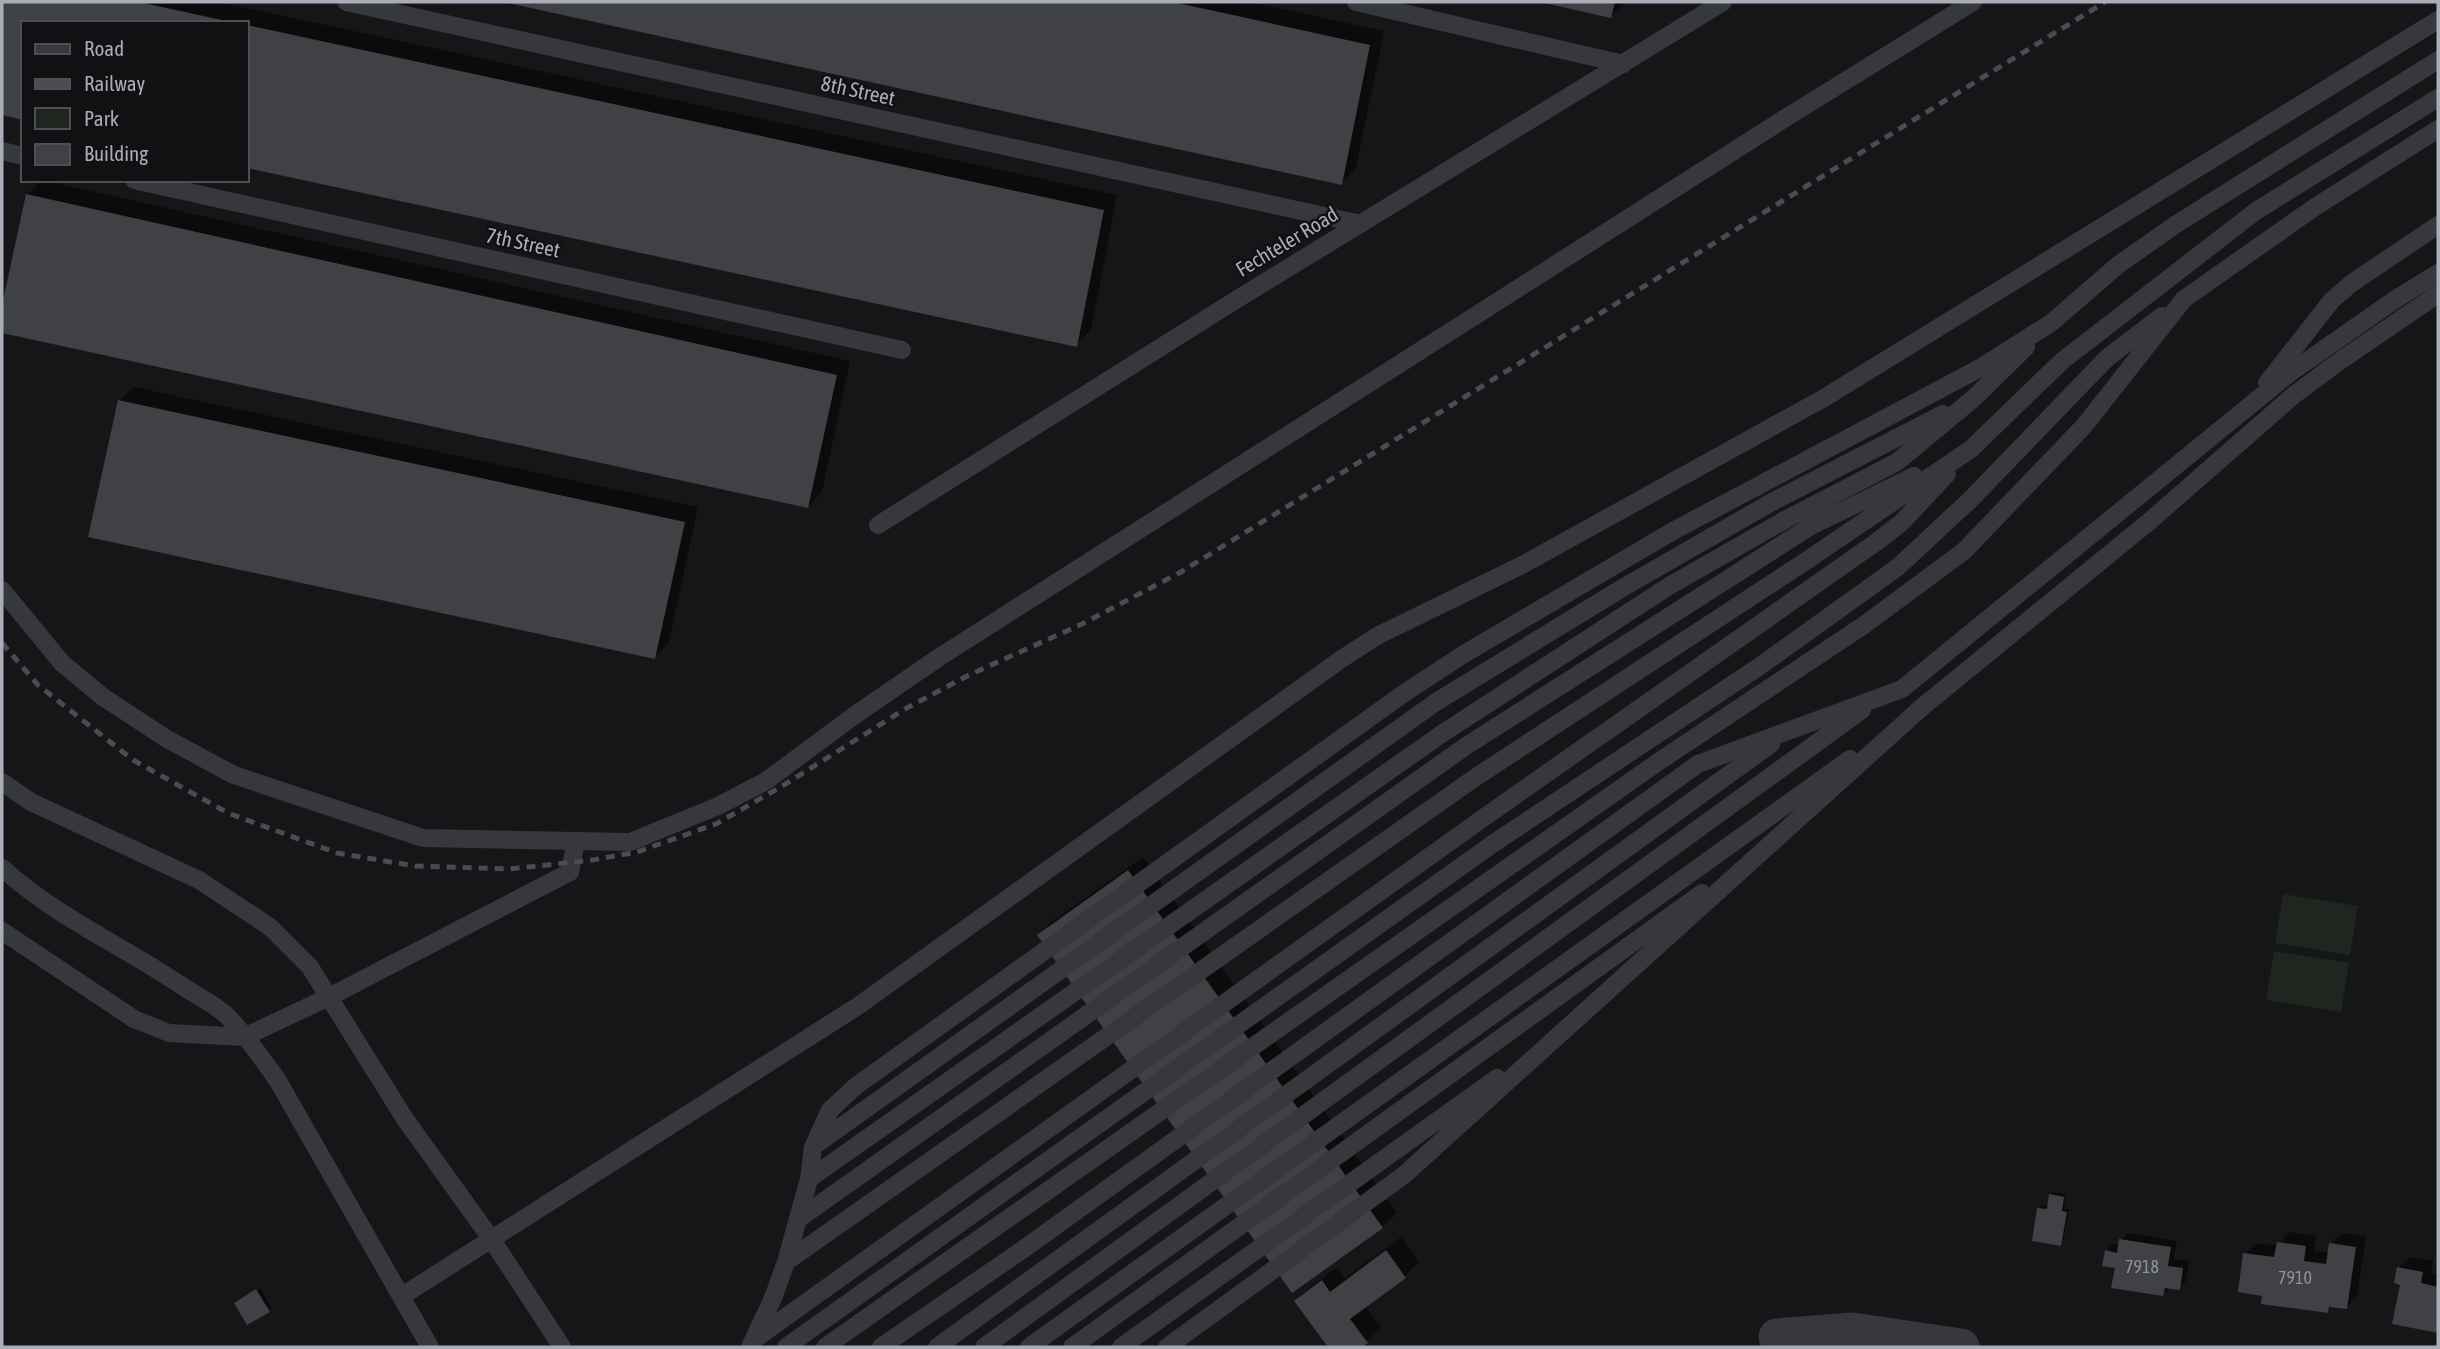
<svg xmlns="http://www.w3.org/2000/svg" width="2440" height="1349" font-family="'Asap Condensed',sans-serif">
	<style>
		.green { fill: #1e261f }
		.shadow { fill: #0007 }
		.building { fill: #404145 }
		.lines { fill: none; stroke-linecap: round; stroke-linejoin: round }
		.service { stroke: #37383d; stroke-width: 18 }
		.minor { stroke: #37383d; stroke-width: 37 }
		.rail { stroke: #4a4c52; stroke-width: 5; stroke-dasharray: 9 7; stroke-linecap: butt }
		.labels { text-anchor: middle; stroke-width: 5; stroke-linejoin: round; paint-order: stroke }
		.number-label { font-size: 18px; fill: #8e929b }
		.street-label { font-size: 21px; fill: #a8adb8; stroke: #111113 }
	</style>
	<rect width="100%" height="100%" fill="#161618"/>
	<g class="green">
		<path d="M2283 894 2358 906 2350 955 2275 943Z"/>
		<path d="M2274 951 2349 963 2341 1012 2266 1000Z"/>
	</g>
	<g class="shadow">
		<path d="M2 2H219L1117 195 1091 330 1076 345 247 166V23H23V118L2 114Z"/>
		<path d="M506 2H1252L1384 31 1356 168 1342 183Z"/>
		<path d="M1543 2H1625L1611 16Z"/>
		<path d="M42 180 850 361 822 492 808 507 2 331V314L27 195Z"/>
		<path d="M134 387 698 507 669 642 655 657 119 401Z"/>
		<path d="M1143 857 1397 1213 1382 1227 1039 935 1053 921Z"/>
		<path d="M2053 1192 2066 1194 2064 1209H2069L2063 1241 2060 1244 2039 1209 2042 1205 2049 1207 2050 1195Z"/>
		<path d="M2289 1232 2317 1236 2314 1251 2329 1253 2330 1244 2342 1233 2366 1236 2357 1296 2346 1307 2333 1306 2327 1311 2264 1294 2245 1254 2256 1243 2278 1246Z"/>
		<path d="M2128 1233 2177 1241 2174 1259 2189 1261 2186 1281 2179 1288 2170 1287 2162 1295 2117 1267 2106 1251 2113 1244 2120 1245 2121 1240Z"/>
		<path d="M1401 1237 1419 1262 1405 1276 1365 1306 1381 1327 1359 1347H1330L1296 1301 1310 1287 1337 1267 1345 1278Z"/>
		<path d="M2410 1257 2433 1261 2431 1273 2438 1274V1331L2394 1323 2402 1283 2399 1268Z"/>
		<path d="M260 1288 272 1308 269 1311 239 1300Z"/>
	</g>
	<g class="building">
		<path d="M2 2H139L231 22 23 23V120L2 115Z"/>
		<path d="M503 2H1173L1370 45 1342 185Z"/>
		<path d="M1540 2H1615L1611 18Z"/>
		<path d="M247 25 1104 210 1077 347 247 168Z"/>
		<path d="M26 194 837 375 808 508 2 333V305Z"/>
		<path d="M118 400 685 522 655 659 88 537Z"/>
		<path d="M1128 870 1383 1228 1292 1293 1037 935Z"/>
		<path d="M2049 1194 2064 1197 2062 1211 2067 1212 2061 1246 2032 1241 2037 1208 2047 1209Z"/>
		<path d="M2119 1239 2171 1247 2168 1266 2183 1268 2180 1290 2165 1288 2163 1296 2111 1288 2115 1268 2102 1266 2105 1250 2117 1253Z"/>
		<path d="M2277 1242 2306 1246 2304 1261 2326 1264 2329 1243 2356 1247 2347 1309 2329 1307 2328 1313 2261 1304 2262 1296 2238 1292 2243 1253 2274 1257Z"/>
		<path d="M1386 1250 1406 1278 1350 1319 1368 1343 1362 1347H1328L1294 1301 1322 1280 1330 1292Z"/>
		<path d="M2397 1267 2423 1272 2421 1283 2438 1287V1333L2392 1324 2400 1285 2394 1283Z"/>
		<path d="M256 1289 270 1312 247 1325 234 1303Z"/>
	</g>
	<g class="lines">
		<g class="service">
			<path d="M346 2 1361 224"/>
			<path d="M1356 2 1623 64"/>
			<path d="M2 151 23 156"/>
			<path d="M134 180 902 350"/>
			<path d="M2267 383 2332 300 2352 283 2438 225"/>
			<path d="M878 525 1239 298 1723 2"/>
			<path d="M2 590 62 663 103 697 167 739 234 775 423 838 630 842 718 806 766 781 855 715 938 658 1787 117 1973 2"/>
			<path d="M2 782 31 802 199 880 270 927 310 967 405 1119 492 1240 562 1347"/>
			<path d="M2 868C56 917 125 947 185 988 198 996 213 1004 225 1014 243 1031 264 1061 278 1081L430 1347"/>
			<path d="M2 931 134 1019 169 1033 244 1037 329 997 570 872 576 841"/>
			<path d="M814 1146 1436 702 1624 587 1772 502 1943 414"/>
			<path d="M809 1179 1440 735 1669 586 1783 521 1897 462 1974 398 2026 347"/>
			<path d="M800 1218 1466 746 1811 526 1914 476"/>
			<path d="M786 1262 1476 777 1803 563 1971 449 2062 361 2256 211 2438 98"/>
			<path d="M402 1296 858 1006 1340 660 1377 636 1524 564 1824 398 2438 20"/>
			<path d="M755 1339 1486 816 1875 543 1901 523 1947 474"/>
			<path d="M750 1347 773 1298 786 1262 809 1179 813 1147 830 1110 856 1086 1403 694 1464 654 1673 531 1980 368 2051 323 2118 265 2175 225 2438 60"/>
			<path d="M786 1347 1494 843 1760 666 1898 567 1971 499 2107 358 2162 316"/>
			<path d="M825 1347 1661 760 1864 625 1964 551 2084 426 2184 299 2315 207 2438 129"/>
			<path d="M881 1347 1025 1248 1698 764 1902 689 2291 372 2396 299 2438 273"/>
			<path d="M937 1347 1771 744"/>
			<path d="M984 1347 1862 710"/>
			<path d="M1029 1347 1850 759"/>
			<path d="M1072 1347 1702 893"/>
			<path d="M1121 1347 1497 1078"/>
			<path d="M1167 1347 1404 1175 1921 708 2151 520 2294 395 2337 363 2438 294"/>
		</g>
		<path class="minor" d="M1777 1337 1852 1331 1961 1347"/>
		<path class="rail" d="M2 643 38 685 133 760 228 813 337 853 415 866 509 869 593 860 637 852 716 824 779 788 905 709 969 675 1082 624 1181 572 2105 2"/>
	</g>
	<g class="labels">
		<g class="number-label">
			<text x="2142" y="1273">7918</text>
			<text x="2295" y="1284">7910</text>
		</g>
		<g class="street-label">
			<text transform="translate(858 91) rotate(12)" y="7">8th Street</text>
			<text transform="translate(1287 242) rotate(-31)" y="7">Fechteler Road</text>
			<text transform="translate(523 243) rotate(12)" y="7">7th Street</text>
		</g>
	</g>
	<rect width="2440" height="1349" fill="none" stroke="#a8adb8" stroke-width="7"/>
	<rect x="21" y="21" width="228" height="161" fill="#111113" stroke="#4d4f55" stroke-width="2"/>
	<rect x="35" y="44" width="35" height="10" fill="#37383d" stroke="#4d4f55" stroke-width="2"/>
	<text x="84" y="56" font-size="21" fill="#a8adb8">Road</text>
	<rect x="35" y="79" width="35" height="10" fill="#4a4c52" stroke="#4d4f55" stroke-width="2"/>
	<text x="84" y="91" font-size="21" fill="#a8adb8">Railway</text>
	<rect x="35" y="108" width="35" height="21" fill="#1e261f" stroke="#4d4f55" stroke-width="2"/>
	<text x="84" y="126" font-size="21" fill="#a8adb8">Park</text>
	<rect x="35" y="144" width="35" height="21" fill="#404145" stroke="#4d4f55" stroke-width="2"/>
	<text x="84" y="161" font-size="21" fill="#a8adb8">Building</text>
</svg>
